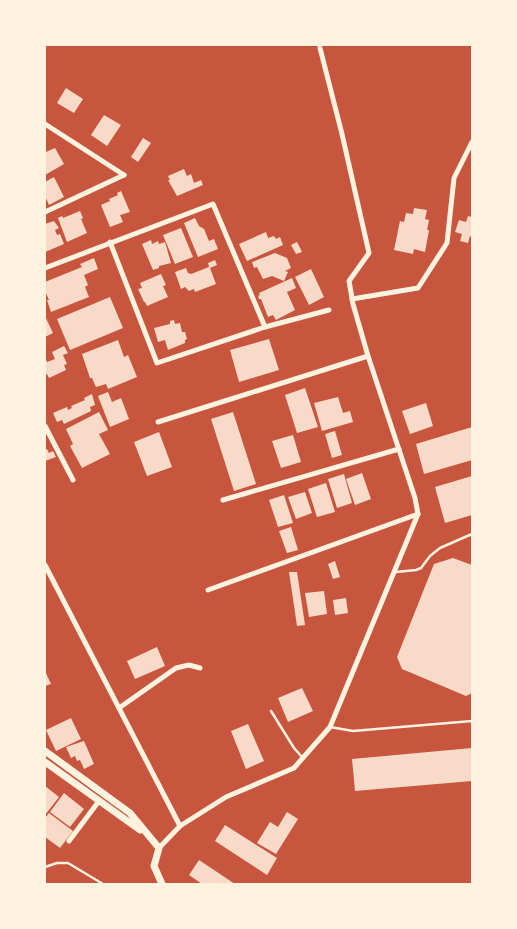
<svg xmlns="http://www.w3.org/2000/svg" width="517" height="929" font-family="Literata,serif">
	<style>
		.building { fill: #f7dbc8 }
		.lines { fill: none; stroke-linecap: round; stroke-linejoin: round }
		.service { stroke: #fff3e0; stroke-width: 2.5 }
		.minor { stroke: #fff3e0; stroke-width: 5 }
		.tertiary { stroke: #fff3e0; stroke-width: 7 }
	</style>
	<rect width="100%" height="100%" fill="#c8553d"/>
	<g class="building">
		<path d="M66 88 83 99 74 113 57 103Z"/>
		<path d="M104 115 121 125 107 146 91 135Z"/>
		<path d="M143 138 151 143 138 162 131 157Z"/>
		<path d="M55 148 64 164 45 175V150L46 152Z"/>
		<path d="M184 169 187 176 191 174 194 183 201 180 203 185 177 196 168 180H170L168 176Z"/>
		<path d="M54 177 64 197 49 205 45 196V182Z"/>
		<path d="M121 191 130 212 120 215 123 222 110 227 101 205 110 201 109 199 118 195 117 193Z"/>
		<path d="M414 208 427 210 425 219 429 220 427 230H429L425 252 414 249 413 254 394 250 400 221 404 222 406 213 413 214Z"/>
		<path d="M80 211 83 218 81 219 87 233 67 242 58 218 62 216 63 218Z"/>
		<path d="M468 216 472 217V237L470 236 468 243 460 241 462 234 455 232 459 220 466 222Z"/>
		<path d="M195 218 199 226 204 229 209 241 214 239 218 249 198 257 184 223Z"/>
		<path d="M54 221 59 228 55 230 57 235 60 234 64 244 45 252V224Z"/>
		<path d="M181 228 193 257 175 264 163 235Z"/>
		<path d="M266 232 268 238 274 236 276 239 280 237 283 245 247 261 239 244Z"/>
		<path d="M151 240 152 244 158 241 159 244 165 242 171 263 159 266V268L153 270 142 244Z"/>
		<path d="M297 242 302 252 296 254 291 245Z"/>
		<path d="M275 253 287 258 291 268 285 271 288 272 284 281 272 276 263 279 257 267 254 268 252 262Z"/>
		<path d="M94 258 98 269 84 275 88 285 85 287 89 297 51 312 47 300H49L45 291V282L82 267 80 264Z"/>
		<path d="M215 260 217 265 210 268 216 284 195 292 194 289 189 291 185 287 181 289 175 272 186 268 188 273 191 274 209 267 208 263Z"/>
		<path d="M311 269 324 297 309 305 295 277Z"/>
		<path d="M161 274 166 285 163 286 168 297 147 306 145 302H144L138 289 142 288 140 283Z"/>
		<path d="M292 278 296 288 287 292 295 310 276 320 273 315 268 317 261 299H259L258 296 260 295 259 293Z"/>
		<path d="M110 297 123 328 70 350 57 319Z"/>
		<path d="M45 316 53 333 45 337Z"/>
		<path d="M174 320 175 324 180 323 182 332H185L187 339 185 340V343L168 350 165 340 158 342 154 328 170 324V321Z"/>
		<path d="M269 339 279 370 239 382 230 350Z"/>
		<path d="M118 340 124 357 128 355 137 377 108 389 106 384 96 387 92 378H90L82 354Z"/>
		<path d="M64 346 68 353 63 355 67 364 64 365 66 370 49 378 47 374 45 375V357L47 362 55 359 52 352Z"/>
		<path d="M305 388 318 427 297 433 285 395Z"/>
		<path d="M108 392 112 402 121 398 129 419 110 427 98 396Z"/>
		<path d="M92 394 95 405 90 407 91 411 64 424 62 420 57 422 53 413 67 407 68 410 72 408 71 406 85 400 84 398Z"/>
		<path d="M338 397 343 413 350 411 353 422 322 431 314 403Z"/>
		<path d="M426 403 433 426 410 434 402 411Z"/>
		<path d="M99 412 108 430 99 434 110 454 82 468 70 446 73 444 66 429Z"/>
		<path d="M233 412 256 484 234 491 211 419Z"/>
		<path d="M472 427V460L424 474 416 444Z"/>
		<path d="M335 431 342 455 332 458 325 434Z"/>
		<path d="M159 432 172 467 147 476 134 442Z"/>
		<path d="M293 435 301 462 281 468 272 441Z"/>
		<path d="M47 449 49 453 53 451 56 457 45 461V450Z"/>
		<path d="M362 473 371 499 355 505 346 479Z"/>
		<path d="M344 474 352 503 337 508 328 479Z"/>
		<path d="M472 476V515L445 523 435 487Z"/>
		<path d="M326 483 335 512 317 517 308 489Z"/>
		<path d="M305 492 312 513 296 519 288 497Z"/>
		<path d="M284 495 293 523 278 527 269 500Z"/>
		<path d="M291 527 298 550 287 553 279 531Z"/>
		<path d="M453 558 472 565V693L466 696 402 669 397 657 434 564Z"/>
		<path d="M335 561 340 577 333 579 328 564Z"/>
		<path d="M289 572H297L305 625 297 626Z"/>
		<path d="M324 591 327 614 309 617 305 593Z"/>
		<path d="M346 598 348 613 335 615 333 600Z"/>
		<path d="M157 647 165 666 135 679 127 661Z"/>
		<path d="M45 671 51 684 45 686Z"/>
		<path d="M302 688 313 711 288 722 278 698Z"/>
		<path d="M71 718 81 739 56 751 46 730Z"/>
		<path d="M248 724 264 761 246 769 231 731Z"/>
		<path d="M84 741 94 764 84 769 80 760 77 761 75 756 71 758 66 747Z"/>
		<path d="M472 748V781L355 791 352 759Z"/>
		<path d="M45 786 59 797 45 815Z"/>
		<path d="M64 793 84 809 70 827 50 812Z"/>
		<path d="M287 812 298 819 276 854 257 843 270 822 278 827Z"/>
		<path d="M49 813 73 831 60 848 45 837V818Z"/>
		<path d="M225 825 277 858 267 875 215 841Z"/>
		<path d="M199 860 235 884H202L189 875Z"/>
	</g>
	<g class="lines">
		<g class="service">
			<path d="M396 572 416 570 421 568 430 556 440 548 472 534"/>
			<path d="M271 711 294 748 302 757"/>
			<path d="M330 727 353 731 472 721"/>
			<path d="M45 867 57 863H68L103 884"/>
		</g>
		<g class="minor">
			<path d="M45 124 124 175"/>
			<path d="M45 212 124 175"/>
			<path d="M110 242 157 363 265 327 329 310"/>
			<path d="M45 268 213 204 265 327"/>
			<path d="M352 299 418 288 447 243 454 178 472 142"/>
			<path d="M158 422 368 356"/>
			<path d="M45 426 73 480"/>
			<path d="M223 500 399 449"/>
			<path d="M45 565 180 826"/>
			<path d="M208 590 418 514"/>
			<path d="M119 708 176 668 189 665 200 668"/>
			<path d="M69 841 99 801"/>
			<path d="M159 848 180 826 226 797 294 768 330 727 418 514 415 498 368 356 353 304 349 281 369 253 342 134 320 48"/>
		</g>
		<g class="tertiary">
			<path d="M45 751 130 813 159 848 154 866 162 884"/>
			<path d="M45 762 140 830"/>
		</g>
	</g>
	<rect width="517" height="929" fill="none" stroke="#fff3e0" stroke-width="92"/>
</svg>
